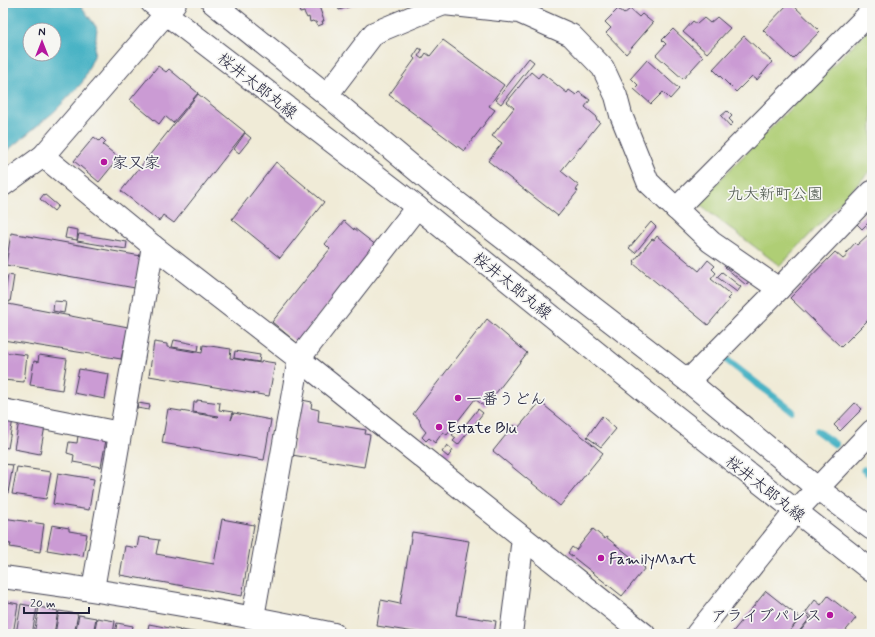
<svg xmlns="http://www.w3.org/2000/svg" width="875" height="637" font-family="Mynerve,'Klee One',sans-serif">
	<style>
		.green { fill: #afce75; stroke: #687858 }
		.water { fill: #48b3c5; stroke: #356a80; fill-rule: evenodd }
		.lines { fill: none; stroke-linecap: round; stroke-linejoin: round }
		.stream { stroke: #48b3c5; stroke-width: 7 }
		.building { fill: #cb9bd4 }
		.minor-casing { stroke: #414052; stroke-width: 24 }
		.major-casing { stroke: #414052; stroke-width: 24 }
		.minor { stroke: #fff; stroke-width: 22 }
		.major { stroke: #fff; stroke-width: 22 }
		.poi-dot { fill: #b5179e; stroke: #f6f6f2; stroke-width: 1.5 }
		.labels { text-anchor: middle; stroke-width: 3.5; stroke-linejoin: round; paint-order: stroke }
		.street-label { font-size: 16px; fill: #22223b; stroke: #f6f6f2 }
		.poi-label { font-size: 16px; fill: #22223b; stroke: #f6f6f2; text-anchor: start }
		.park-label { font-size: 16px; fill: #4c564c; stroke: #f6f6f2 }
	</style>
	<rect width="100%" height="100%" fill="#f6f6f2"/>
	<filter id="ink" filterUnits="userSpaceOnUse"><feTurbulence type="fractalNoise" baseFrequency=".025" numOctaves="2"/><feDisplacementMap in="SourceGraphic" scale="8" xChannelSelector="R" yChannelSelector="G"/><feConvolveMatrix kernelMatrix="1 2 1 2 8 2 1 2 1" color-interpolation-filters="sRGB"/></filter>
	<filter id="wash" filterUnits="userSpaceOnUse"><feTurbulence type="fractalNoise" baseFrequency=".012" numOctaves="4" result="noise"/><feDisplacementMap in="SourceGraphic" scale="16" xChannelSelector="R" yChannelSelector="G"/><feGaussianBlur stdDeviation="0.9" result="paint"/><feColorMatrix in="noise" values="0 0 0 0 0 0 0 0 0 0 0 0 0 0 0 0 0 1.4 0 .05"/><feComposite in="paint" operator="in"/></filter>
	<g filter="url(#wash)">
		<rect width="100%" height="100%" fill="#f0ebd7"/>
		<path class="green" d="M872 26V169L780 266 697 203Z"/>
		<path class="water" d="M3 3H79L97 28 94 56 82 83 55 111 3 154ZM30 30H54V54H30Z"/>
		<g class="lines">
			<g class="stream">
				<path d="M728 361 792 411"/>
				<path d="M817 431 835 444"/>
				<path d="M864 470 872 476"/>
			</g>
		</g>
		<g id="blocks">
			<g class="building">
				<path d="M297 3H318L324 21H322L323 24 318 26 316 22H314L313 21 310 22 309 17 307 18 304 12 300 13Z"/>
				<path d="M337 3H361L339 10Z"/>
				<path d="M789 3H791L820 31 793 59 763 30Z"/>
				<path d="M618 9 624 14 630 9 639 17 642 14 653 23 626 54 606 33 611 28 605 22Z"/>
				<path d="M717 17 730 28 707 53 683 32 693 21 697 24 704 18 710 23Z"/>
				<path d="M673 29 703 57 683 79 656 55 666 44 662 40Z"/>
				<path d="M744 36 772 62 757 80 752 76 736 92 713 69Z"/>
				<path d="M443 40 504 85 489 106 495 110 464 151 389 95 415 59 413 57 419 48 422 50 418 56 422 59 426 53 430 56Z"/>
				<path d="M529 58 534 62 501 104 496 100Z"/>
				<path d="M647 60 679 89 670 99 663 92 651 104 634 89 638 85 631 78Z"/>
				<path d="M158 66 166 72 169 69 198 93 173 123 165 116 159 124 130 100Z"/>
				<path d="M531 72 538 78 542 73 567 93 569 90 576 95 579 92 590 100 585 107 597 117 596 119 600 122 561 171 579 186 576 190 578 191 558 216 488 161 502 143 492 136 514 108 507 102Z"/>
				<path d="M198 94 245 132 174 223 163 215 159 221 121 191Z"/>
				<path d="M727 111 732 116 729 119 733 123 730 126 721 116Z"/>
				<path d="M245 133 251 138 239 153 234 149Z"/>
				<path d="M94 137 99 141 102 138 106 142 103 145 118 157 116 159 117 160 99 182 74 161Z"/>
				<path d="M276 162 324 202 280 258 232 219Z"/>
				<path d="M44 194 58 206 54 211 40 199Z"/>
				<path d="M872 206V219L862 229 856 223Z"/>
				<path d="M344 221 354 230V228L377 246 297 343 272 322 330 249 325 244Z"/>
				<path d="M651 222 656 227 635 253 629 248Z"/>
				<path d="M872 224V316L841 347 790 298 835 252 843 259 848 255 846 253 855 243 857 245 871 232 867 228Z"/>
				<path d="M67 228 78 230 77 240 65 238Z"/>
				<path d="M11 233 141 256 135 288 6 265Z"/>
				<path d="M79 234 127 242 126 249 77 241Z"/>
				<path d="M657 236 699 271 708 260 715 266 712 269 716 273 711 279 731 295 727 299 729 300 708 325 634 264 635 262 634 261 652 239 654 240Z"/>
				<path d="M729 263 750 280 746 285 725 267Z"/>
				<path d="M722 272 741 287 737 292 717 277Z"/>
				<path d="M8 275 14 276 10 302 4 301Z"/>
				<path d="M54 301 66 302 64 313 53 311Z"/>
				<path d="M3 303 128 327 121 359 3 340Z"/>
				<path d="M487 319 527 353 485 407 475 399 447 435 443 432 435 443 429 438 426 441 422 437 426 432 421 426 419 419 413 414Z"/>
				<path d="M174 340 199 345 198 351 172 347Z"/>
				<path d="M154 342 167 344V347L202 353 203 345 231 349 230 358 261 363 262 361 275 363 269 396 149 376Z"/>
				<path d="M235 351 260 355 259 362 234 358Z"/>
				<path d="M3 352 27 355 24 382 3 380Z"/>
				<path d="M39 355 67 359 62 390 30 385 34 361 38 362Z"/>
				<path d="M79 369 109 374 105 399 74 393Z"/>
				<path d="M197 400 220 403 219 410 233 412 231 420 234 413 271 420 264 460 162 443 168 409 218 417 219 416 193 412 194 402H197Z"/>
				<path d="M302 400 312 402 311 408 319 410 318 422 366 430 365 434 370 435 364 467 292 455Z"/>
				<path d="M540 402 603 453 560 506 493 451 514 425 518 428Z"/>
				<path d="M138 403 150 405 149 410 137 408Z"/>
				<path d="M855 403 862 409 840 431 834 425Z"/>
				<path d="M478 409 483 413 458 445 453 441 456 438 452 435 455 432 458 434Z"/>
				<path d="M602 416 616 429 601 447 587 437Z"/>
				<path d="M3 418 13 419 8 448 3 447Z"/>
				<path d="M19 421 45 426 40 454 14 449Z"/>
				<path d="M78 436 106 440 101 467 73 462 74 455 67 453 69 442 77 443Z"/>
				<path d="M447 445 453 450 448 457 442 452Z"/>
				<path d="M3 464 13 465 8 493 3 492Z"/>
				<path d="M17 467 51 472 46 499 12 494Z"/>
				<path d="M58 473 94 479 89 510 53 504Z"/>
				<path d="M3 518 44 524 40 552 10 547 11 544 3 543 5 524H3Z"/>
				<path d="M222 519 254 525 242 596 120 575 125 546 137 548 139 537 159 540 156 554 214 564Z"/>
				<path d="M52 525 69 528V531L87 534 83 556 47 550Z"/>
				<path d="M593 529 605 539 606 537 645 568 622 596 568 553 572 547 576 550Z"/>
				<path d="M412 532 469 541 456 615 496 621 494 634H426L377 626 381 600 400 604Z"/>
				<path d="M766 591 800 618 787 634H731Z"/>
				<path d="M828 596 856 618 843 634H798L812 617 806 612 815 600 821 605Z"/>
				<path d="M3 601 18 604 13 634H3Z"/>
				<path d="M21 604 37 607 32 634H16Z"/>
				<path d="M39 607 58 611 54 634H34Z"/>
				<path d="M59 611 78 614 74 634H55Z"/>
				<path d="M805 613 810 618 797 634H791L789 632Z"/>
				<path d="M79 615 96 618 93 634H75Z"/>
				<path d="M97 618 115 621 113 634H94Z"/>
				<path d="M117 623 133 626 131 634H115Z"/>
				<path d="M149 624 180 630 179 634H147Z"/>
				<path d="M181 630 199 633V634H180Z"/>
			</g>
		</g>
	</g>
	<g filter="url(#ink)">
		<use href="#blocks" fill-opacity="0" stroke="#414052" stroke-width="1"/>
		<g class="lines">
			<defs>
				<g id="minor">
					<path d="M444 4 519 12 571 35 603 68 616 96 621 115 648 182 711 242 779 289 688 381"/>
					<path d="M327 95 374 33 446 3"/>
					<path d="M43 156 153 246 93 589"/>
					<path d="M3 185 43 156 175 3"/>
					<path d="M676 209 872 11"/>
					<path d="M153 246 299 359 417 207"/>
					<path d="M779 289 872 192"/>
					<path d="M3 410 120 433"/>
					<path d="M3 577C114 592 224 611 334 634"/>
					<path d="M253 617 299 359 644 634"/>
					<path d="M511 634 523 538"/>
					<path d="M697 634 796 511 872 431"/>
				</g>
				<g id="major">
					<path d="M152 3 417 207 669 411 872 571"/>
					<path d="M213 3 327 95 432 183 688 381 817 488 872 529"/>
				</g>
			</defs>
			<use href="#minor" class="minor-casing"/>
			<use href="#major" class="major-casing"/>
			<use href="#minor" class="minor"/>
			<use href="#major" class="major"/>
		</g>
	</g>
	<g class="poi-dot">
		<circle cx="104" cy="162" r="4"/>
		<circle cx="458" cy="398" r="4"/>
		<circle cx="439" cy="427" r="4"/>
		<circle cx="601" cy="558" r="4"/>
		<circle cx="830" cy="615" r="4"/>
	</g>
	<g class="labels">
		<g class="street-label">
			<text transform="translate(258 85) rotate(38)" y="6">桜井太郎丸線</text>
			<text transform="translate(513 285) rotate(39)" y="6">桜井太郎丸線</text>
			<text transform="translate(766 488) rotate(38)" y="6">桜井太郎丸線</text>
		</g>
		<g class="poi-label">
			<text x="112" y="168">家又家</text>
			<text x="466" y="404">一番うどん</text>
			<text x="447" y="433">Estate Blu</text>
			<text x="609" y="564">FamilyMart</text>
			<text x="822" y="621" text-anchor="end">アライブパレス</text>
		</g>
		<g class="park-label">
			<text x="775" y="199">九大新町公園</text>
		</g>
	</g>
	<rect width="875" height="637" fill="none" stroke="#f6f6f2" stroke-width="16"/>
	<g transform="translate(42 42)"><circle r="19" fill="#f6f6f2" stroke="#a1a1a9"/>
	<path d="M0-3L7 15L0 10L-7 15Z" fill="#b5179e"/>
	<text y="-6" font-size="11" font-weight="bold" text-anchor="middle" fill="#22223b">N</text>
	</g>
	<path d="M24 607v6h65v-6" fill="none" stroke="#22223b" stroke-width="2"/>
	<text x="30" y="607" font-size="12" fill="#22223b" stroke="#f6f6f2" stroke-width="3" paint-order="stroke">20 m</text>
</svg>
